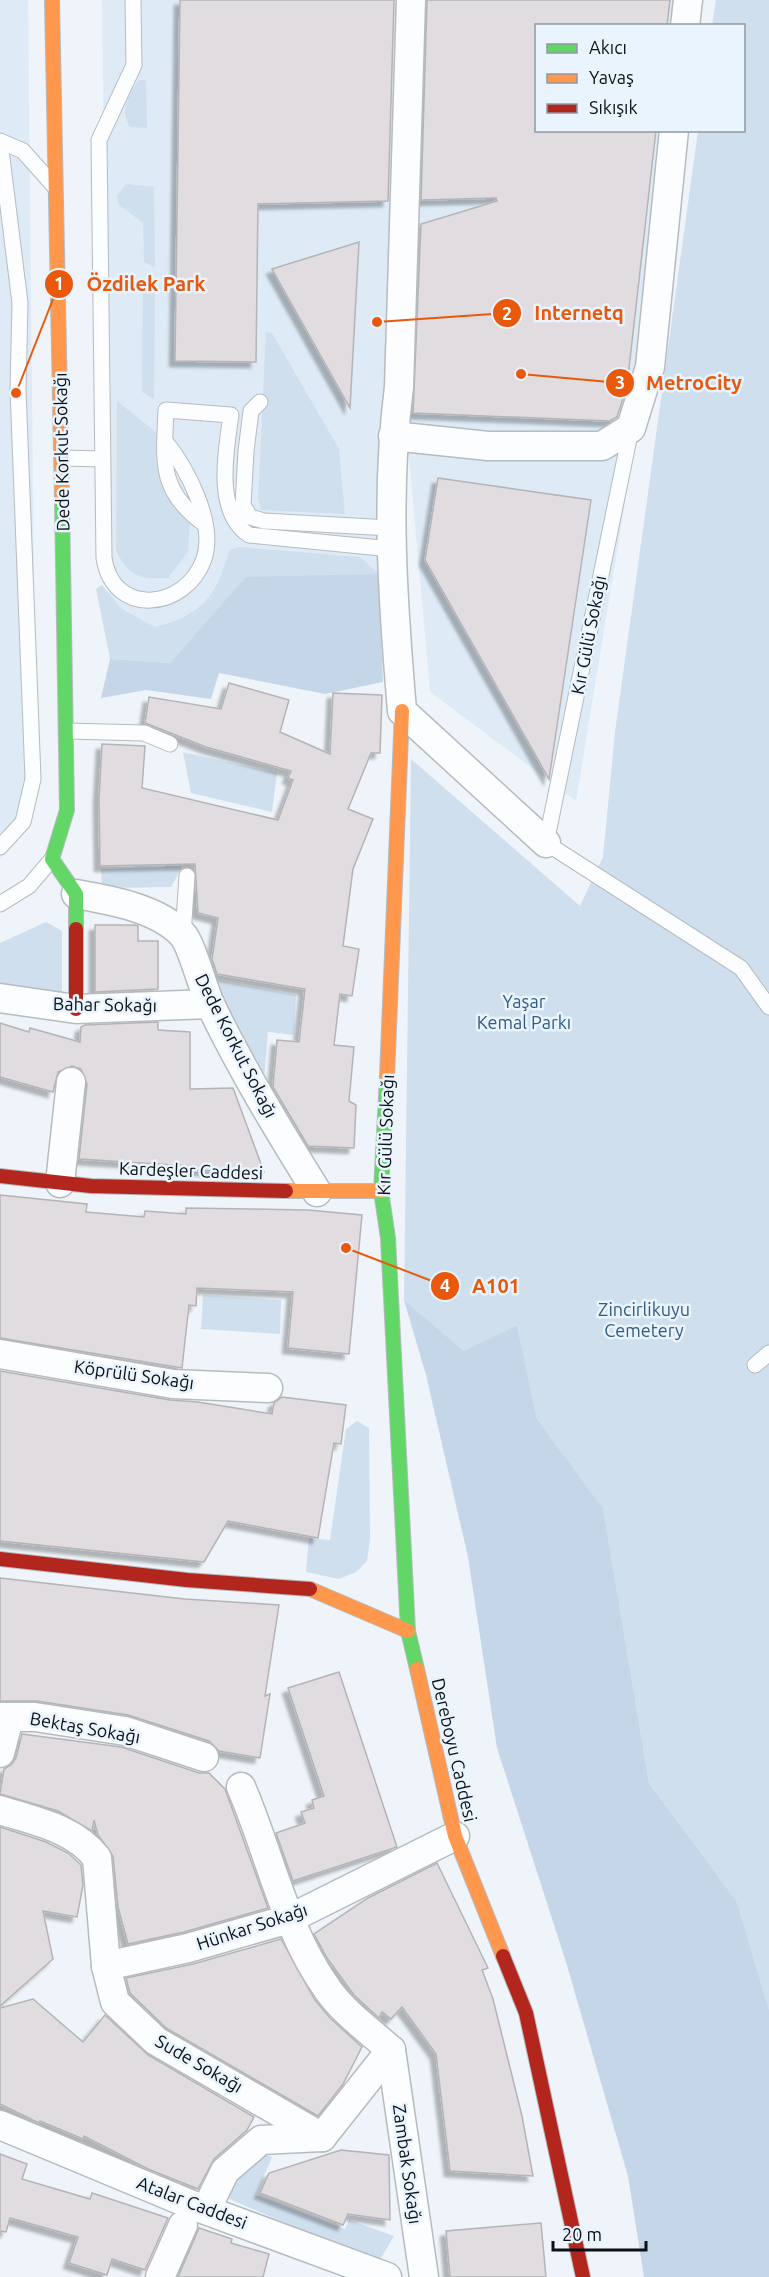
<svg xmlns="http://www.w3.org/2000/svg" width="769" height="2277" font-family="Ubuntu,sans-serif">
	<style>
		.built { fill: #deebf6 }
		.green { fill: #d0dfee }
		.forest { fill: #c4d6e7 }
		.building { fill: #e1dcdf; stroke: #b4b4b6; stroke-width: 1.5; filter: url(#shadow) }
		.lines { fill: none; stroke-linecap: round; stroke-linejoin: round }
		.lane-casing { stroke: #b6bbbf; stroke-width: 17 }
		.street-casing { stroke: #b6bbbf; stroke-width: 31 }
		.fast-casing { stroke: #b6bbbf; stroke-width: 16 }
		.slow-casing { stroke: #b6bbbf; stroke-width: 16 }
		.jam-casing { stroke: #b6bbbf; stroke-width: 16 }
		.lane { stroke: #fcfdfe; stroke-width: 15 }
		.street { stroke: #fcfdfe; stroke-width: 28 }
		.fast { stroke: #63d668; stroke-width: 14 }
		.slow { stroke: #ff974d; stroke-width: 14 }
		.jam { stroke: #b3261e; stroke-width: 14 }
		.labels { text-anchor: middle; stroke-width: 5; stroke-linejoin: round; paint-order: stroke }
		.street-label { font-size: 18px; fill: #0d1116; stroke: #e9f4fe }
		.park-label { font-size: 18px; fill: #315b82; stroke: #e9f4fe }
		.leader { fill: none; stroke: #e8590c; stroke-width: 2 }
		.callout-dot { fill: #e8590c; stroke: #e9f4fe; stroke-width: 2 }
		.mark-label { font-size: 18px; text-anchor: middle; font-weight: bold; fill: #fff }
		.callout-label { font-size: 20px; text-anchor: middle; font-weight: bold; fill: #e8590c; stroke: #e9f4fe; stroke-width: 5; stroke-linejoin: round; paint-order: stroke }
	</style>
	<defs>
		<filter id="shadow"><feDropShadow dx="-5.5" dy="5.5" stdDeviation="1.5" flood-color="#0004"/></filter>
	</defs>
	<rect width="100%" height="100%" fill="#eef4f9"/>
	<g class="built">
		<path d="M0 0H28L36 785 24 833 0 858Z"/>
		<path d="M102 0H397L379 574 246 578 170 663 110 659Z"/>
		<path d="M415 0H679L677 25 536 26V130L664 131 633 454 576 801 430 692 404 401Z"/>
	</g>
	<g class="green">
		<path d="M716 0H769V2010L737 1902 649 1783 603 1508 537 1419 517 1325 464 1351 404 1300 411 759 580 906 603 857 615 732 698 131 744 130V26L712 25Z"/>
		<path d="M139 80H146L147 128 130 127C119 111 129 93 139 80Z"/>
		<path d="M126 184 154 187 155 268 144 262 143 223 118 204 117 196Z"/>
		<path d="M143 278 155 285 154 399 142 392Z"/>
		<path d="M266 332 272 333 339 449 345 514 261 510 258 498Z"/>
		<path d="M117 401 156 432C154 477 161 489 190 524L188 552 168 578C139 579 129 577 116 550Z"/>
		<path d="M239 547 360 557 379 574 246 578 170 663 110 659 96 589 102 585 122 609 155 627C201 616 218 595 229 550Z"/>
		<path d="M183 752 277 773 272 812 191 793Z"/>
		<path d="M184 828 181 869 171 887 102 888 101 869 165 867 174 829Z"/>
		<path d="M46 922 62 931V996L0 984V943Z"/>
		<path d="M211 979 296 995 294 1035 268 1032 264 1081Z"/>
		<path d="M203 1295 281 1300 280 1334 201 1329Z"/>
		<path d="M357 1421 369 1428 370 1540 367 1561 356 1572 339 1579 306 1572 309 1538 330 1540 346 1429Z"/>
		<path d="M262 2154 272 2157 256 2195 345 2229 349 2220 394 2236 378 2263 227 2198 231 2171Z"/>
	</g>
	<g class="forest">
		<path d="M379 574 383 682 325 694 219 673 211 699 146 690 101 698 110 659 170 663 246 577Z"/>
		<path d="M404 1300 464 1351 517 1325 537 1419 603 1508 649 1783 737 1902 769 2010V2277H644L628 2176 566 1962 497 1748 468 1557 426 1375Z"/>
	</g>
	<g class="building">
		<path d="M180 0H394L388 201 258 204 256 362 175 361Z"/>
		<path d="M427 0H670L667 26H537V130H656L627 386 617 417 610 421 413 413 421 224 497 201 496 198 421 200Z"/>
		<path d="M359 242 350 408 272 269Z"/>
		<path d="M438 478 591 500 549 779 425 560Z"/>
		<path d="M229 683 289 700 280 732 330 754 333 693 382 695 380 753H371L348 809 373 819 353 869 343 946 359 949 352 996 340 994 334 1045 354 1047 349 1101 356 1105 354 1148 308 1146 273 1087 277 1040 299 1042 305 989 217 974 212 959 218 918 198 913 195 864 100 866 99 799 102 744 145 746 142 788 278 820 293 780 288 778 291 771 206 747 145 723 149 697 221 709Z"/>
		<path d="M95 925H135L138 926V941H158V989L95 992Z"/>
		<path d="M158 1022V1030L190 1032V1089L233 1088 264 1172 188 1170V1166L79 1159 87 1084 81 1069 72 1066 58 1072 53 1092 0 1077V1023L29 1032 30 1028 80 1042 81 1027 85 1025Z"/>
		<path d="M0 1195 87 1204 86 1212 144 1217 145 1211 186 1214V1208L308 1210 362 1215 349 1354 288 1348 293 1292 197 1288 196 1306 189 1305 182 1368 0 1338Z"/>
		<path d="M0 1371 170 1400 198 1402 272 1414 274 1403 282 1397 346 1405 341 1444 334 1443 318 1538 228 1521 204 1562 0 1541Z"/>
		<path d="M0 1578 185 1599 279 1605 265 1696 270 1694 260 1758 219 1751 209 1741 128 1715 37 1701H0Z"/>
		<path d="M339 1672 397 1847 293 1881 276 1833 305 1823 301 1812 314 1808 312 1800 324 1796 288 1688Z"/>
		<path d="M22 1734 121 1747 199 1773H209L225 1789 268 1908 184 1932 128 1944 118 1907 113 1856 98 1835 94 1820 92 1831 58 1811 0 1794 4 1769 11 1765 16 1758Z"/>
		<path d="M0 1827 46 1842 68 1853 81 1865 83 1885 77 1917 43 1911 53 1959 0 2006Z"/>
		<path d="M437 1863 488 1968 482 1970 493 1999 522 2116 533 2176 450 2171 436 2054 402 2007 391 2019 382 2012 379 2018 354 1995 327 1958 314 1934 368 1898Z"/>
		<path d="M281 1939 315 2000 330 2018 362 2047 343 2084 318 2116 166 2028 130 1993 126 1978 193 1964Z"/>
		<path d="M33 1999 83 2042 105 2015 148 2055 254 2117 247 2130 214 2159 198 2189 148 2169 84 2136 83 2139 40 2121 39 2123 0 2104V2008Z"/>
		<path d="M341 2150 389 2155 390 2220 348 2214 343 2225 260 2193 269 2173Z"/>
		<path d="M0 2154 27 2164 22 2179 90 2199 92 2193 168 2218 145 2270 112 2259 107 2275 69 2263 78 2237 10 2218 6 2232 0 2231Z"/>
		<path d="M541 2223 546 2277H450L446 2231Z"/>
		<path d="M199 2228 232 2239 231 2243 269 2254 263 2277H178Z"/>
	</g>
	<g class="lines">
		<defs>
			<g id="lane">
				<path d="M133 0 134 65 99 140 104 558C113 618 186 610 204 559 216 523 187 468 165 441"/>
				<path d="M0 141 23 151 54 186"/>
				<path d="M0 142 20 303 18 389 33 779 23 822 0 847"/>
				<path d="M260 402 251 411 246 451 243 505 250 517 264 521 390 528"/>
				<path d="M631 429 546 843 741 968 769 1007"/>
				<path d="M62 458 102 459"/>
				<path d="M203 523C158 490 164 460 166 410L231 415C226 450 214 512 249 535L391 549"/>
				<path d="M67 731 144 733 170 744"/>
				<path d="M0 904 29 886 52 859"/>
				<path d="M183 935 187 876"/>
				<path d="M755 1365 769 1353"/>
			</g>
			<g id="street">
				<path d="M411 0 399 387C385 495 393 603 402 711L546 843"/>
				<path d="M685 26 688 0"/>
				<path d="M393 436 488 446H602L631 428 650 367 674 130"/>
				<path d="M76 894C110 900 157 908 182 934 192 944 203 990 211 1006 242 1070 279 1131 317 1192"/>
				<path d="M0 998 76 1009 210 1004"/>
				<path d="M60 1183 71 1082"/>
				<path d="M0 1354 173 1384 268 1388"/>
				<path d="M0 1717H35L125 1731 204 1757"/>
				<path d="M0 1753 9 1718"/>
				<path d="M241 1787C270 1854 284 1929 328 1990 344 2013 370 2031 391 2050"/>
				<path d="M0 1810C34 1821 74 1828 97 1858L106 1966 115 2002 156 2041 322 2137"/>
				<path d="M106 1966 188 1948 289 1919 455 1836"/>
				<path d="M391 2050 424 2277"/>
				<path d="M0 2125 192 2205 387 2277"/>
				<path d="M322 2137 391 2050"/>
				<path d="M206 2210 225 2171 261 2140 322 2137"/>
				<path d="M160 2277 183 2225"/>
			</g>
			<g id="fast">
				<path d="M62 500 67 810 52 859 76 894V929"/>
				<path d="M387 1077 381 1191 388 1238 408 1631 417 1669"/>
			</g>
			<g id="slow">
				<path d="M52 0 62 500"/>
				<path d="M387 1077 402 711"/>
				<path d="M286 1191H381"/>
				<path d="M310 1589 408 1631"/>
				<path d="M417 1669 455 1836 503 1956"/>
			</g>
			<g id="jam">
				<path d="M76 929V1009"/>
				<path d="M0 1176 91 1186 286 1191"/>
				<path d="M0 1559 187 1580 310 1589"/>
				<path d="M503 1956 526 2013 583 2277"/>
			</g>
		</defs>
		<use href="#lane" class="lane-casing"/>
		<use href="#street" class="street-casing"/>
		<use href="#fast" class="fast-casing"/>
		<use href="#slow" class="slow-casing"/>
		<use href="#jam" class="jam-casing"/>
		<use href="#lane" class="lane"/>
		<use href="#street" class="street"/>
		<use href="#fast" class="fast"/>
		<use href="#slow" class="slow"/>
		<use href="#jam" class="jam"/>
	</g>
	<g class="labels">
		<g class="street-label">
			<text transform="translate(62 452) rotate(-91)" y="6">Dede Korkut Sokağı</text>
			<text transform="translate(589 635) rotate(-79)" y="6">Kır Gülü Sokağı</text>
			<text transform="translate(105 1005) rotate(1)" y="6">Bahar Sokağı</text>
			<text transform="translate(236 1046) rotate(63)" y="6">Dede Korkut Sokağı</text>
			<text transform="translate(386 1135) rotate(-88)" y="6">Kır Gülü Sokağı</text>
			<text transform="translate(191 1171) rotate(2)" y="6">Kardeşler Caddesi</text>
			<text transform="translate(134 1375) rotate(8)" y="6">Köprülü Sokağı</text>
			<text transform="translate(85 1728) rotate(10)" y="6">Bektaş Sokağı</text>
			<text transform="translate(454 1750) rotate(77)" y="6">Dereboyu Caddesi</text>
			<text transform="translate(252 1927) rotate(-18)" y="6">Hünkar Sokağı</text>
			<text transform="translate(199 2064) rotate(30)" y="6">Sude Sokağı</text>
			<text transform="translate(407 2164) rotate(82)" y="6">Zambak Sokağı</text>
			<text transform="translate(192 2203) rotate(21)" y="6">Atalar Caddesi</text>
		</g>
		<g class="park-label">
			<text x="524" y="1008">Yaşar<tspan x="524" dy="21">Kemal Parkı</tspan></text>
			<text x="644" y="1316">Zincirlikuyu<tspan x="644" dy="21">Cemetery</tspan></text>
		</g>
	</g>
	<path class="leader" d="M16 393L59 284M377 322L507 313M521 374L620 383M346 1248L445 1286"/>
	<g class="callout-dot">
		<circle cx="16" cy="393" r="6"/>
		<circle cx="377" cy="322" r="6"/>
		<circle cx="521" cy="374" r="6"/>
		<circle cx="346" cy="1248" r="6"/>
		<circle cx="59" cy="284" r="15"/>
		<circle cx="507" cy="313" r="15"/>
		<circle cx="620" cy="383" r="15"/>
		<circle cx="445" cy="1286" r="15"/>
	</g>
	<g class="mark-label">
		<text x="59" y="290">1</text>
		<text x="507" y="320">2</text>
		<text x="620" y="389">3</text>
		<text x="445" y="1292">4</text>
	</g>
	<g class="callout-label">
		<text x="146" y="291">Özdilek Park</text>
		<text x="579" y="320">Internetq</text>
		<text x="694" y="390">MetroCity</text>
		<text x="496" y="1293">A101</text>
	</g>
	<rect x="535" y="24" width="210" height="108" fill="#e9f4fe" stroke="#9199a1" stroke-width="1.5"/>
	<rect x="547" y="44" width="30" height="9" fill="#63d668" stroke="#9199a1" stroke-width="1.5"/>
	<text x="589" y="54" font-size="18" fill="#0d1116">Akıcı</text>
	<rect x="547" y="74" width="30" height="9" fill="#ff974d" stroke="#9199a1" stroke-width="1.5"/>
	<text x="589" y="84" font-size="18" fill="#0d1116">Yavaş</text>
	<rect x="547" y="104" width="30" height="9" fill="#b3261e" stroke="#9199a1" stroke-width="1.5"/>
	<text x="589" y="114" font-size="18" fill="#0d1116">Sıkışık</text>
	<path d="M553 2241v9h93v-9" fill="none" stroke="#0d1116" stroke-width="3"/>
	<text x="562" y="2241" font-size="18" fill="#0d1116" stroke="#e9f4fe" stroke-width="4.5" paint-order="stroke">20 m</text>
</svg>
